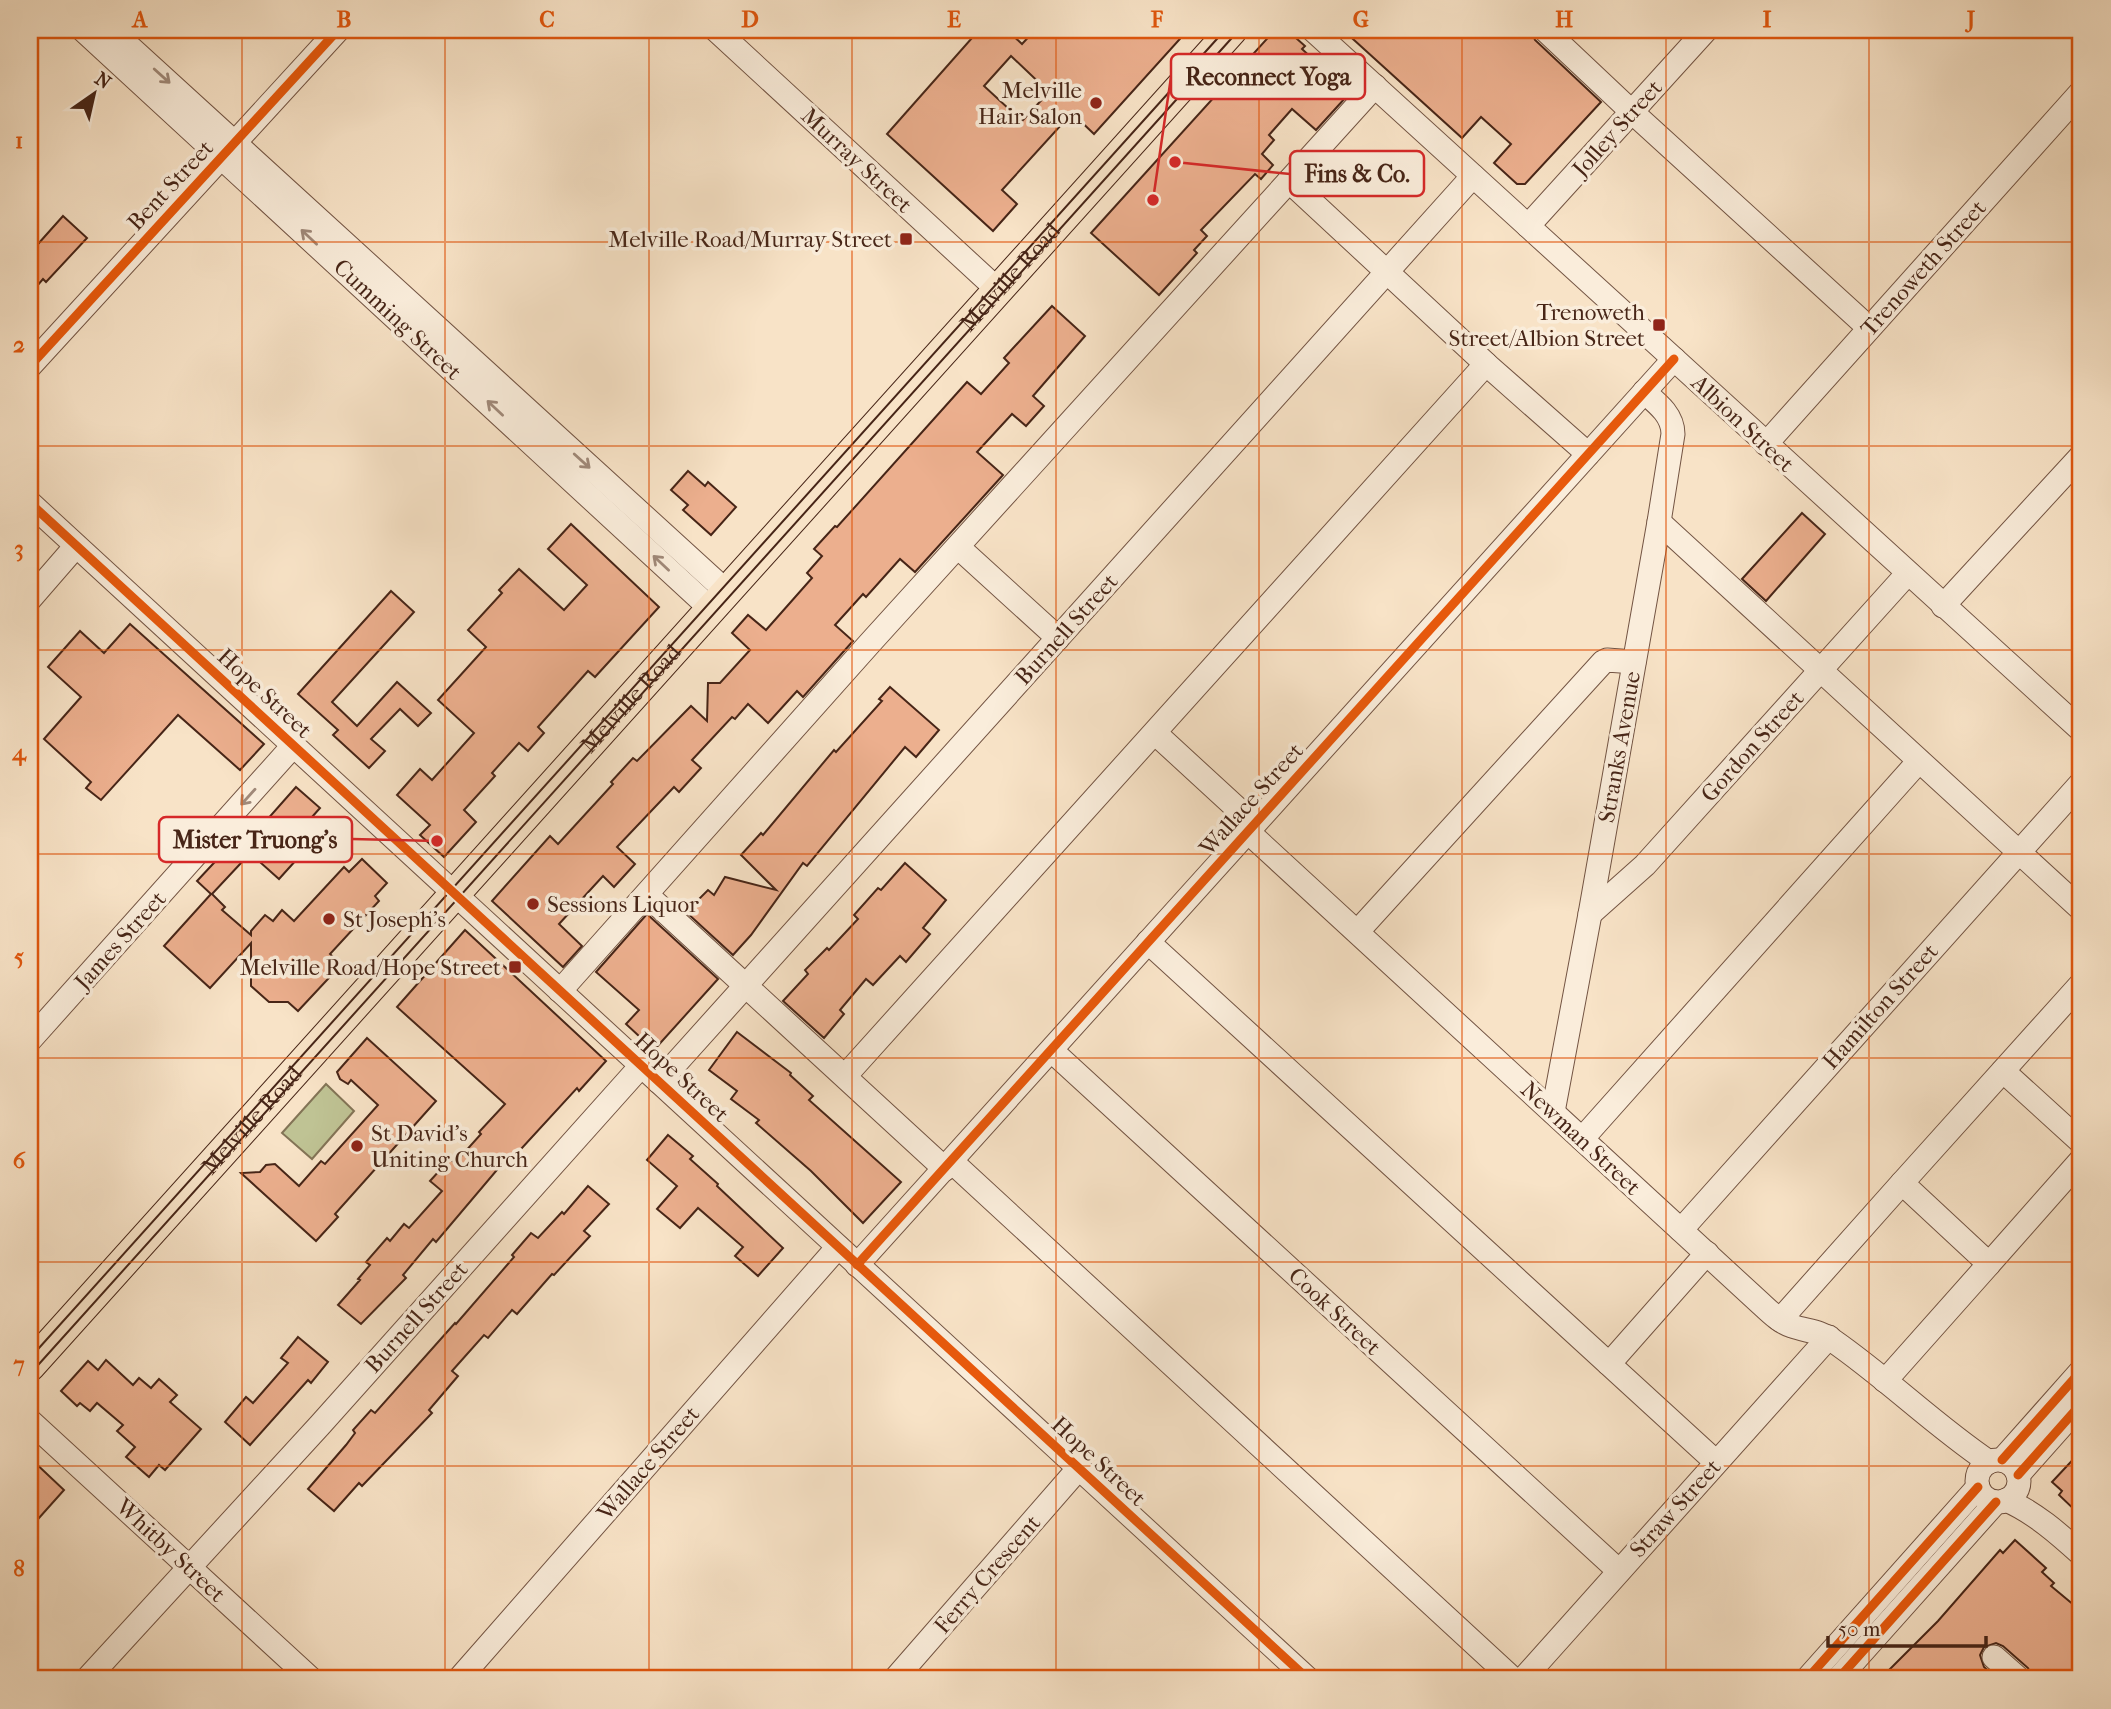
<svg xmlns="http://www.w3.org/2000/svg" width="2111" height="1709" font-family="'IM FELL French Canon',serif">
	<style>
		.green { fill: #bfc394; stroke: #837456; stroke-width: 2 }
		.building { fill: #ecaf8e; stroke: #472517; stroke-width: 2; fill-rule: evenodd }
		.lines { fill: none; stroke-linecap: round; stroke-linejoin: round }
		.minor-casing { stroke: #735443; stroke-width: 25 }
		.major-casing { stroke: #472517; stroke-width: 32 }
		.minor { stroke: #faeddb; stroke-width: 23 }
		.major { stroke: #f8e3c7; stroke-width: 30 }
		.tram { stroke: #472517; stroke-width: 2 }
		.cycleway-casing { stroke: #faeddb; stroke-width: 13 }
		.cycleway { stroke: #e8590c; stroke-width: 9 }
		.oneway { stroke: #a08979 }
		.grid { fill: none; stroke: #e0560d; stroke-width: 2; stroke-opacity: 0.55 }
		.poi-dot { fill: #8f2418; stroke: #faeddb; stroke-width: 2.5 }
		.labels { text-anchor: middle; stroke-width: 7; stroke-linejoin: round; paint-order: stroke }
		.poi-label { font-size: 23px; fill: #472517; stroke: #faeddb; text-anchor: end }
		.street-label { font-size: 23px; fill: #472517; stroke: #faeddb }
		.leader { fill: none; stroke: #d62828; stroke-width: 2.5 }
		.callout-dot { fill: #d62828; stroke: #faeddb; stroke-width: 2.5 }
		.callout { fill: #faeddb; stroke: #d62828; stroke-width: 2.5 }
		.callout-label { font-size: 24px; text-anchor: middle; font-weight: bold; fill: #472517 }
		.neatline { fill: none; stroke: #e0560d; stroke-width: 2.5 }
		.grid-label { font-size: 23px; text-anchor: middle; font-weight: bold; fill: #e0560d }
	</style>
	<rect width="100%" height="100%" fill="#f8e3c7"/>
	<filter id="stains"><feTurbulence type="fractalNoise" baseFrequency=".00286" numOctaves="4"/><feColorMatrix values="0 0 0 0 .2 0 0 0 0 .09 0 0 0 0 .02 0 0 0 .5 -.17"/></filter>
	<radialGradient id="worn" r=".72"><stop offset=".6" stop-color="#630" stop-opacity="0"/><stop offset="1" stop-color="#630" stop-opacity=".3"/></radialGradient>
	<path class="green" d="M326 1084 354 1111 312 1159 282 1133Z"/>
	<g class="building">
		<path d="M979 30H1007L1022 44 1035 30H1188L1094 134 1072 113 1002 190 1017 204 993 231 887 134ZM1011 56 1049 92 1022 121 984 86Z"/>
		<path d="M1275 30H1287L1305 46 1302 49 1329 74 1326 77 1347 96 1316 130 1292 109 1269 135 1274 140 1262 154 1273 165 1261 179 1255 174 1201 230 1207 236 1194 250 1197 253 1159 295 1091 233Z"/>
		<path d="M1343 30H1531L1535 40 1601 102 1525 184H1517L1494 163 1511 144 1481 117 1462 138Z"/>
		<path d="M63 216 87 238 46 282 43 279 30 294V253Z"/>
		<path d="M1052 306 1085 336 1033 396 1044 406 1026 426 1012 414 977 452 1003 475 915 572 900 559 866 597 863 594 835 625 853 641 803 697 797 691 768 723 748 704 735 719 732 717 692 760 701 768 679 792 674 787 617 847 635 864 614 887 603 876 559 924 582 946 563 967 492 901 550 836 558 844 613 784 611 782 633 758 637 761 691 706 707 721 708 683H720L750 650 732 633 748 615 766 630 812 578 807 573 822 556 814 549 835 526 837 527 967 382 981 394 1009 363 1004 358Z"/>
		<path d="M688 471 705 486 708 482 736 507 711 535 683 510 688 505 671 490Z"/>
		<path d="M1802 513 1825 534 1766 601 1742 579Z"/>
		<path d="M571 524 659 607 595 677 588 671 538 727 544 733 528 751 519 743 492 773 495 776 464 810 476 822 444 857 420 835 430 825 397 795 420 769 432 780 474 733 438 700 486 647 468 630 502 593 499 590 519 569 564 610 587 585 548 549Z"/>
		<path d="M391 591 414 612 332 702 357 726 397 682 431 713 418 726 400 709 371 739 385 751 369 768 333 735 338 730 298 694Z"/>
		<path d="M130 624 264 744 240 770 178 715 101 800 86 788 91 782 44 739 81 697 48 667 80 631 104 653Z"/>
		<path d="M890 687 939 730 916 757 905 747 807 866 803 863 751 935 733 955 686 912 708 890 714 895 725 877 776 890 741 855 761 833 763 835 834 750 836 752 882 701 879 699Z"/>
		<path d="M296 787 320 808 312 817 325 828 279 879 243 847Z"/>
		<path d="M226 850 241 863 212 894 225 907 222 910 251 935V931L265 915 273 921 282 910 294 921 344 867 349 872 362 859 387 883 375 896 379 901 330 954 341 965 298 1011 288 1002H269L251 986V943L210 988 164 946 211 894 197 881Z"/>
		<path d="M905 863 946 900 923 928 930 934 906 962 900 956 873 985 866 979 840 1010 844 1014 824 1038 783 1001 808 974 805 970 827 948 829 950 858 919 854 915 878 888 881 890Z"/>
		<path d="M647 914 718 979 654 1050 626 1024 639 1010 596 972Z"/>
		<path d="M465 930 606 1061 579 1091 577 1088 510 1161 507 1158 436 1242 433 1239 403 1275 406 1278 361 1324 338 1305 360 1280 358 1279 370 1265 366 1262 387 1238 390 1241 404 1224 409 1228 442 1191 430 1181 450 1159 455 1163 481 1134 479 1132 505 1104 397 1007Z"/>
		<path d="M737 1032 791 1073 790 1075 813 1096 809 1100 901 1182 863 1223 811 1171 756 1123 759 1120 731 1099 737 1091 709 1070Z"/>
		<path d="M367 1038 436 1101 335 1214 338 1217 316 1241 241 1173 260 1172 266 1165 275 1164 299 1186 321 1161 325 1164 378 1105 351 1080 348 1084 340 1079 337 1072Z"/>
		<path d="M668 1135 693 1156 690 1159 718 1184 717 1186 783 1248 758 1276 735 1256 743 1247 698 1208 680 1228 657 1209 677 1186 647 1160Z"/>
		<path d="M588 1186 609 1204 584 1231 590 1236 554 1275 552 1274 517 1314 512 1310 488 1338 484 1335 452 1371 458 1376 429 1410 432 1413 362 1486 359 1483 334 1511 308 1489 346 1445 355 1433 353 1430 371 1410 375 1413 455 1323 456 1324 514 1257 512 1255 531 1233 538 1238 562 1212 564 1214Z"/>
		<path d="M298 1337 328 1362 311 1383 308 1380 250 1445 225 1422 246 1397 253 1403 288 1363 281 1358Z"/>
		<path d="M106 1360 133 1385 139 1378 151 1388 159 1379 177 1395 170 1402 201 1429 165 1470 159 1465 149 1477 126 1457 135 1447 117 1431 123 1425 97 1403 90 1411 80 1403 77 1406 61 1391 88 1361 98 1370Z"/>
		<path d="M2081 1451V1516L2059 1495 2062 1491 2052 1482Z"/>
		<path d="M30 1458 64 1490 39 1518 30 1509Z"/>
		<path d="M2015 1540 2046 1568 2042 1572 2054 1583 2051 1586 2081 1611V1679H2033L2028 1668 2003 1646 1996 1643 1984 1647 1980 1655 1984 1667 1998 1679H1880L1938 1621 2000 1550 2003 1553Z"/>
	</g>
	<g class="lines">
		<defs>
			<g id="minor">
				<path d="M83 30 711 609"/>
				<path d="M111 30 727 592"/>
				<path d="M716 30 998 290"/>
				<path d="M1313 30 2081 730"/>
				<path d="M1545 30 1632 112 1869 328"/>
				<path d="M1289 181 1375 86"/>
				<path d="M1528 226 1706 30"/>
				<path d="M30 366 338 30"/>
				<path d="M1766 444 2081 92"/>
				<path d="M30 503 1308 1679"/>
				<path d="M1659 522 2081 909"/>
				<path d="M958 547 1058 638"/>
				<path d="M30 599 76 546"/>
				<path d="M1943 606 2081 456"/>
				<path d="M1155 733 1254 824"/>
				<path d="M1247 831 1758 1301C1768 1310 1779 1322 1792 1326 1806 1331 1820 1331 1832 1340 1887 1378 1934 1425 1989 1462"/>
				<path d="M647 895 945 1169"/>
				<path d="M1590 914 1645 865 1908 573"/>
				<path d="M1358 931 1603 662 1607 660 1634 662"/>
				<path d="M1148 942 1716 1462"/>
				<path d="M2081 984 1902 1183 1989 1264 2081 1160"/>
				<path d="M560 991 870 643 1289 181 1486 364 1588 454"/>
				<path d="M30 1040 293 746"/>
				<path d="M1052 1051 1619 1571"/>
				<path d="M2003 1071 2081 1142"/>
				<path d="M846 1075 1486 364"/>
				<path d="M659 1082 1473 176"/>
				<path d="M1553 1112 1590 914 1659 522 1673 434C1673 415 1657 403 1644 392"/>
				<path d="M1582 1139 1919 761"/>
				<path d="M951 1161 1513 1679"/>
				<path d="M1681 1230 2081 783"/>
				<path d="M857 1265 1674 359"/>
				<path d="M1780 1320 1902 1183"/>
				<path d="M1609 1364 1707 1253"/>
				<path d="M1885 1381 1989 1264"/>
				<path d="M30 1421 311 1679"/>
				<path d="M2002 1460 2081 1371"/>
				<circle cx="1998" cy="1481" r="21"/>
				<path d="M2018 1475 2081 1404"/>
				<path d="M2006 1500C2034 1512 2059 1534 2081 1554"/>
				<path d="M1994 1657 2019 1679"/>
				<path d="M87 1679 320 1425 641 1066"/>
				<path d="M459 1679 838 1247"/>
				<path d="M895 1679 1079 1468"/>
				<path d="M1523 1679 1829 1337"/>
				<path d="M1807 1679 1978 1487"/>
				<path d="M1838 1679 1996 1502"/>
			</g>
			<g id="major">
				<path id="s1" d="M30 1366 1232 30"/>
			</g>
		</defs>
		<use href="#minor" class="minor-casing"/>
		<use href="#major" class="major-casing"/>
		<use href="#minor" class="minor"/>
		<use href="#major" class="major"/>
		<g class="tram">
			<path d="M30 1358 1225 30"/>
			<path d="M30 1374 1239 30"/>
		</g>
		<defs>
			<g id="cycleway">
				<path d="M30 366 338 30"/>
				<path d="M30 503 1308 1679"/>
				<path d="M857 1265 1674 359"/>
				<path d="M2002 1460 2081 1371"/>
				<path d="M2018 1475 2081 1404"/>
				<path d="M1807 1679 1978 1487"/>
				<path d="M1838 1679 1996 1502"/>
			</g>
		</defs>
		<use href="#cycleway" class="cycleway-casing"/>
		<use href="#cycleway" class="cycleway"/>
	</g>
	<defs><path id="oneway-shaft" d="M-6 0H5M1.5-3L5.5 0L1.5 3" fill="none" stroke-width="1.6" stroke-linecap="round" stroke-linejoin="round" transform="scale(1.75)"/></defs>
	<g class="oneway">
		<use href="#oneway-shaft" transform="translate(162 76) rotate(42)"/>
		<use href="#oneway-shaft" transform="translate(309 237) rotate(-137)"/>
		<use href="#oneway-shaft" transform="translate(495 408) rotate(-137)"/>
		<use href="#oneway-shaft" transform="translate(582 461) rotate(42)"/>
		<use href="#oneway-shaft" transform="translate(661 563) rotate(-137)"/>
		<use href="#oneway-shaft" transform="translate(248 797) rotate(132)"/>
	</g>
	<path class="grid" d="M242 30V1679M445 30V1679M649 30V1679M852 30V1679M1056 30V1679M1259 30V1679M1462 30V1679M1666 30V1679M1869 30V1679M30 242H2081M30 446H2081M30 650H2081M30 854H2081M30 1058H2081M30 1262H2081M30 1466H2081"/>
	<g class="poi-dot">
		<circle cx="1096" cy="103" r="7"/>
		<rect x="899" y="232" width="14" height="14" rx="3.5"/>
		<rect x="1652" y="318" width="14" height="14" rx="3.5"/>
		<circle cx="533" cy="904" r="7"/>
		<circle cx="329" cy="919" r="7"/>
		<rect x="508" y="960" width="14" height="14" rx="3.5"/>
		<circle cx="357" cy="1146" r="7"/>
	</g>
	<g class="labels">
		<g class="poi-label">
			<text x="1082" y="98">Melville<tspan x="1082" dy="26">Hair Salon</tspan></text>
			<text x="892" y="247">Melville Road/Murray Street</text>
			<text x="1645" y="320">Trenoweth<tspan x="1645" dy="26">Street/Albion Street</tspan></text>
			<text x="547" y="912" text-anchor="start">Sessions Liquor</text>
			<text x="343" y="927" text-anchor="start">St Joseph's</text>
			<text x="501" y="975">Melville Road/Hope Street</text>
			<text x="371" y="1141" text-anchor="start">St David's<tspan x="371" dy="26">Uniting Church</tspan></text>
		</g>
		<g class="street-label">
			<text transform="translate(1617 128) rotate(-48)" y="8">Jolley Street</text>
			<text transform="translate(857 160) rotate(43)" y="8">Murray Street</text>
			<text transform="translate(170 185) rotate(-47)" y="8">Bent Street</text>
			<text transform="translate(1923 268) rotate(-48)" y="8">Trenoweth Street</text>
			<text dy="8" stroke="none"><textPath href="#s1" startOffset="1465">Melville Road</textPath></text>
			<text transform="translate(398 319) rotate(43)" y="8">Cumming Street</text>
			<text transform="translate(1743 423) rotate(43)" y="8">Albion Street</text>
			<text transform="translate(1066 629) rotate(-48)" y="8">Burnell Street</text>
			<text transform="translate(265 693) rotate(43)" y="8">Hope Street</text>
			<text dy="8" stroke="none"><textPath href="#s1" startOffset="898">Melville Road</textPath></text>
			<text transform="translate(1752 746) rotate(-48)" y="8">Gordon Street</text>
			<text transform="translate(1619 747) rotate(-80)" y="8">Stranks Avenue</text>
			<text transform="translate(1251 799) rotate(-48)" y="8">Wallace Street</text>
			<text transform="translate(120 940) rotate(-48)" y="8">James Street</text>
			<text transform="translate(1880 1006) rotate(-48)" y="8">Hamilton Street</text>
			<text transform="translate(682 1077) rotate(43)" y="8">Hope Street</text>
			<text dy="8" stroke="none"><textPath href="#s1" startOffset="331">Melville Road</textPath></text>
			<text transform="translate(1581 1138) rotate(43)" y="8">Newman Street</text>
			<text transform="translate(1335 1311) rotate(43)" y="8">Cook Street</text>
			<text transform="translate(416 1317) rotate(-48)" y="8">Burnell Street</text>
			<text transform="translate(1099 1461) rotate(43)" y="8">Hope Street</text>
			<text transform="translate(648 1463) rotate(-49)" y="8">Wallace Street</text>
			<text transform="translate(1675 1508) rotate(-48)" y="8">Straw Street</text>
			<text transform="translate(171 1550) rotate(43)" y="8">Whitby Street</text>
			<text transform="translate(987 1574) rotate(-49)" y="8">Ferry Crescent</text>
		</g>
	</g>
	<path class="leader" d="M1153 200L1171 77M1175 162L1290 174M437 841L352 839"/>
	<g class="callout-dot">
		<circle cx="1153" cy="200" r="7"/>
		<circle cx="1175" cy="162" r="7"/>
		<circle cx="437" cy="841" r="7"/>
	</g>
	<g class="callout">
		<rect x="1171" y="54" width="194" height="45" rx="7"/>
		<rect x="1290" y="151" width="134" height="45" rx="7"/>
		<rect x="159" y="817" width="193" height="45" rx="7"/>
	</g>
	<g class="callout-label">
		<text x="1268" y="85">Reconnect Yoga</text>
		<text x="1357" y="182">Fins &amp; Co.</text>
		<text x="255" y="848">Mister Truong's</text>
	</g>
	<rect width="2111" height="1709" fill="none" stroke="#f8e3c7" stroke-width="77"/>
	<g transform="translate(94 94) rotate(34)" stroke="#faeddb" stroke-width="5" paint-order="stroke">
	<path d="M0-5L12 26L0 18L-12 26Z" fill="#472517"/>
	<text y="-10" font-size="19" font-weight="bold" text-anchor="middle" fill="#472517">N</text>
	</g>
	<path d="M1828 1636v10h158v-10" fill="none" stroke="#472517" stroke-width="3.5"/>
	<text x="1838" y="1636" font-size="21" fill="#472517" stroke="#faeddb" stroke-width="5" paint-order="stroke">50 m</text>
	<rect x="38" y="38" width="2034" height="1632" class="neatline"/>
	<g class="grid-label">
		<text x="140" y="27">A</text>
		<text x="344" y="27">B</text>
		<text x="547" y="27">C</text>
		<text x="750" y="27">D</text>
		<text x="954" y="27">E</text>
		<text x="1157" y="27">F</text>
		<text x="1361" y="27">G</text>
		<text x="1564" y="27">H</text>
		<text x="1767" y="27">I</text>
		<text x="1971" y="27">J</text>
		<text x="19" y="148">1</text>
		<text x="19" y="352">2</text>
		<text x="19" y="556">3</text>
		<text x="19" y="760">4</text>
		<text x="19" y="964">5</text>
		<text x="19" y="1168">6</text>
		<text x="19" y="1372">7</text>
		<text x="19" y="1576">8</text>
	</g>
	<rect width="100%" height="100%" filter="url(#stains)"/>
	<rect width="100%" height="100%" fill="url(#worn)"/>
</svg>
